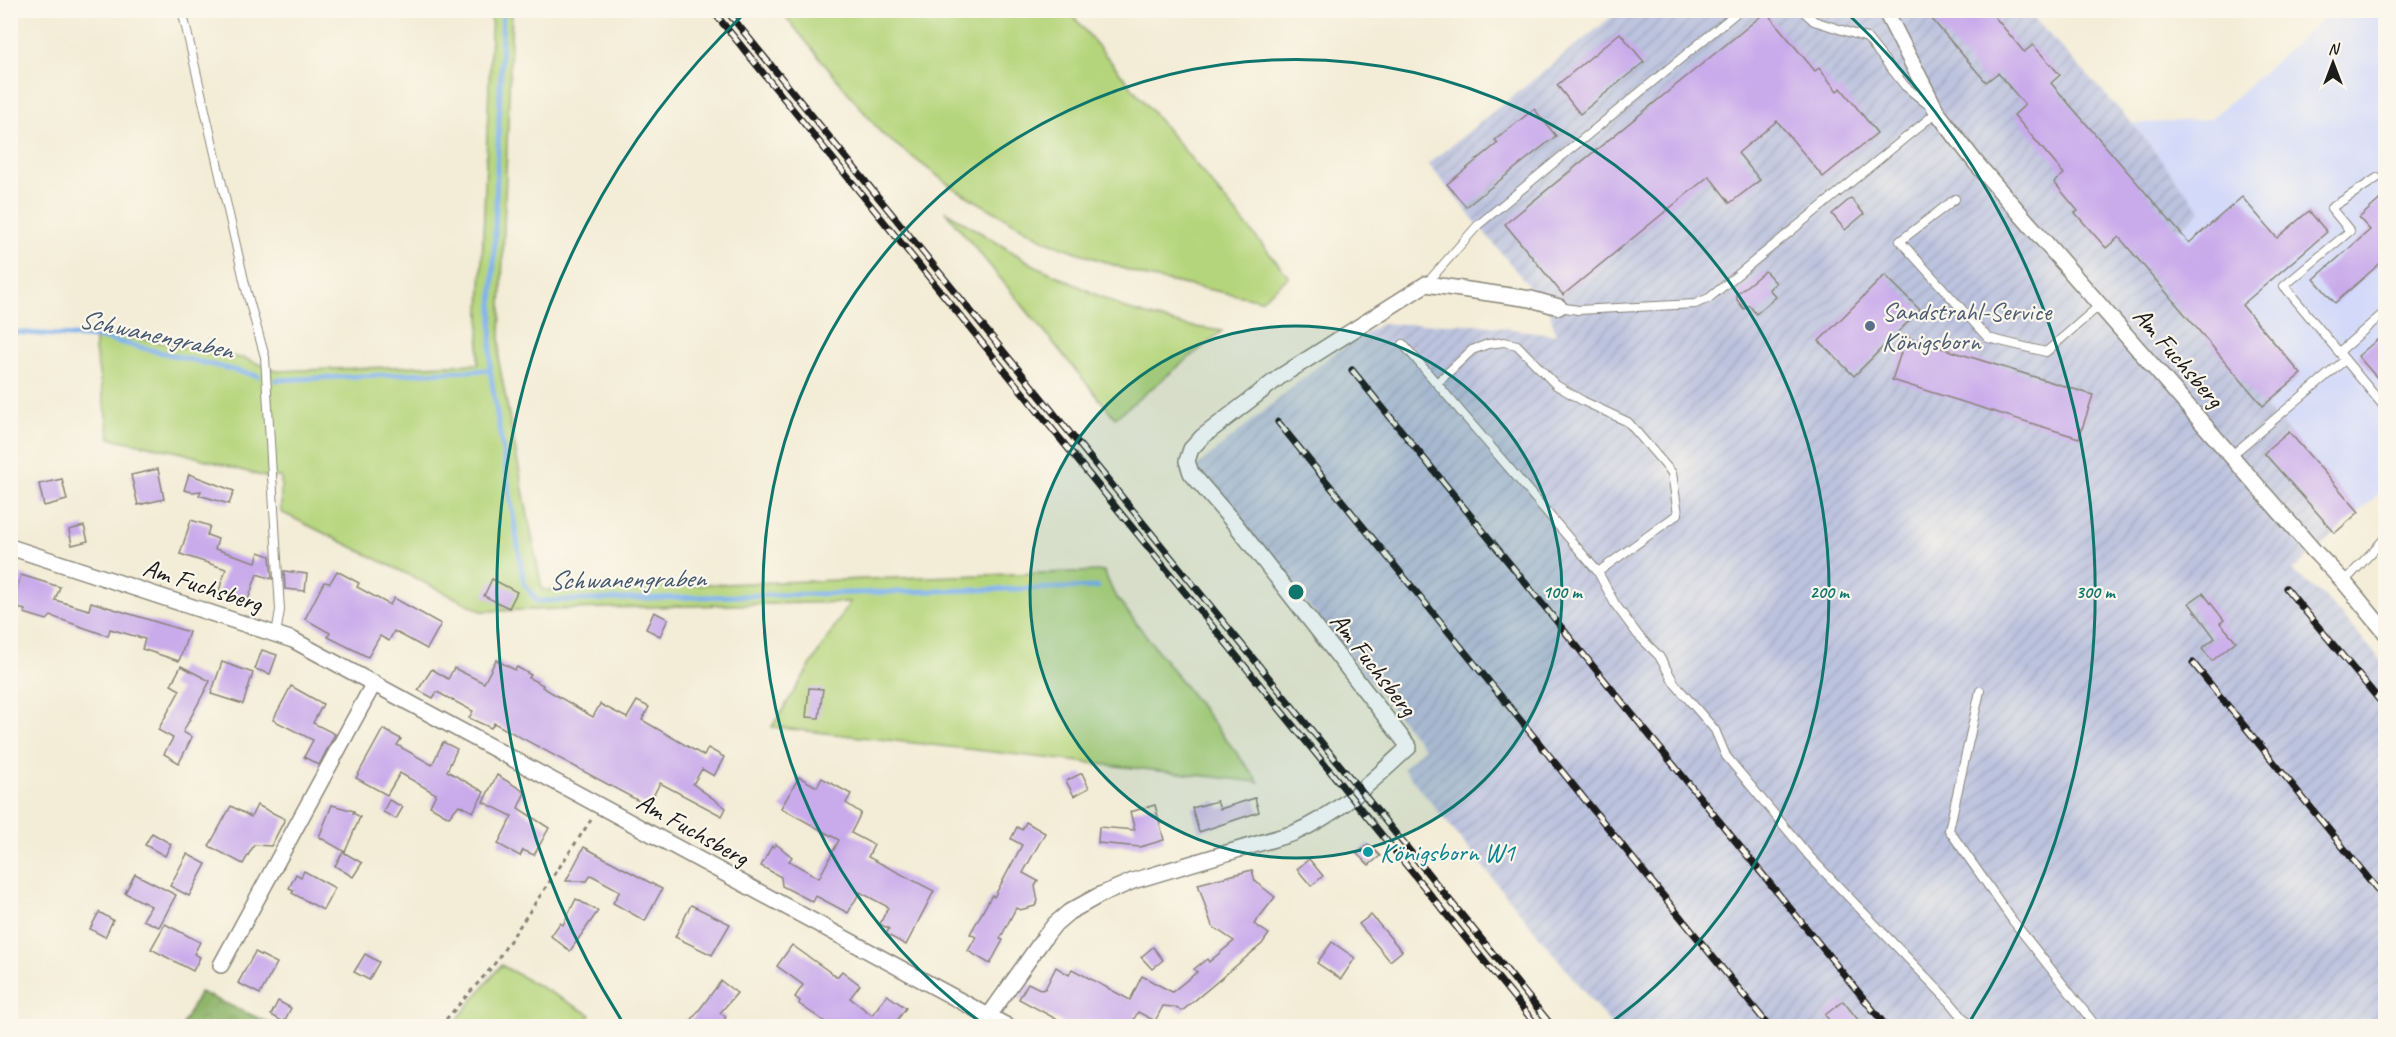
<svg xmlns="http://www.w3.org/2000/svg" width="2396" height="1037" font-family="Caveat,sans-serif">
	<style>
		.built { fill: #d2d9f9 }
		.industrial { fill: url(#industrial-furrows) }
		.green { fill: #b5d57c; stroke: #68784c; stroke-width: 1.5 }
		.forest { fill: url(#forest-crowns); stroke: #566944; stroke-width: 1.5 }
		.lines { fill: none; stroke-linecap: round; stroke-linejoin: round }
		.stream { stroke: #81b3ee; stroke-width: 5 }
		.building { fill: #c9abeb }
		.lane-casing { stroke: #888479; stroke-width: 10 }
		.street-casing { stroke: #888479; stroke-width: 18 }
		.path { stroke: #888479; stroke-width: 3; stroke-dasharray: 4.5 4.5; stroke-linecap: butt }
		.lane { stroke: #fff; stroke-width: 8 }
		.street { stroke: #fff; stroke-width: 15 }
		.rail-casing { stroke: #1c1c1c; stroke-width: 7 }
		.rail { stroke: #fbf7ec; stroke-width: 4.5; stroke-dasharray: 14; stroke-linecap: butt }
		.ring { fill: none; stroke: #0f766e; stroke-width: 3 }
		.service-dot { fill: #5c6f8a; stroke: #fbf7ec; stroke-width: 2 }
		.culture-dot { fill: #0f9aa8; stroke: #fbf7ec; stroke-width: 2 }
		.labels { text-anchor: middle; stroke-width: 4.5; stroke-linejoin: round; paint-order: stroke }
		.service-label { font-size: 26px; fill: #4e5e75; stroke: #fbf7ec; text-anchor: start }
		.street-label { font-size: 26px; fill: #1c1c1c; stroke: #fbf7ec }
		.culture-label { font-size: 26px; fill: #0d838f; stroke: #fbf7ec; text-anchor: start }
		.water-label { font-size: 27px; font-style: italic; fill: #445870; stroke: #fbf7ec }
		.centre { fill: #0f766e; stroke: #fbf7ec; stroke-width: 3 }
		.ring-label { font-size: 18px; text-anchor: middle; font-weight: bold; fill: #0f766e; stroke: #fbf7ec; stroke-width: 4.5; stroke-linejoin: round; paint-order: stroke }
	</style>
	<defs>
		<pattern id="industrial-furrows" width="10" height="10" patternUnits="userSpaceOnUse" patternTransform="scale(1.5)"><rect width="10" height="10" fill="#bcc3de"/><path d="M-1 1l2-2M0 10L10 0M9 11l2-2" fill="none" stroke="#a1a7be"/></pattern>
		<pattern id="forest-crowns" width="20" height="18" patternUnits="userSpaceOnUse" patternTransform="scale(1.5)"><rect width="20" height="18" fill="#90b66c"/><path d="M2 6a3 3 0 1 1 6 0M12 15a3 3 0 1 1 6 0" fill="none" stroke="#759358"/></pattern>
	</defs>
	<rect width="100%" height="100%" fill="#fbf7ec"/>
	<filter id="ink" filterUnits="userSpaceOnUse"><feTurbulence type="fractalNoise" baseFrequency=".0167" numOctaves="2"/><feDisplacementMap in="SourceGraphic" scale="12" xChannelSelector="R" yChannelSelector="G"/><feConvolveMatrix kernelMatrix="1 2 1 2 8 2 1 2 1" color-interpolation-filters="sRGB"/></filter>
	<filter id="wash" filterUnits="userSpaceOnUse"><feTurbulence type="fractalNoise" baseFrequency=".008" numOctaves="4" result="noise"/><feDisplacementMap in="SourceGraphic" scale="24" xChannelSelector="R" yChannelSelector="G"/><feGaussianBlur stdDeviation="1.35" result="paint"/><feColorMatrix in="noise" values="0 0 0 0 0 0 0 0 0 0 0 0 0 0 0 0 0 1.4 0 .05"/><feComposite in="paint" operator="in"/></filter>
	<g filter="url(#wash)">
		<rect width="100%" height="100%" fill="#f3ecd6"/>
		<path class="built" d="M2332 11H2385V488L2359 512 2289 432 2263 406 2301 374 2178 230 2201 211 2133 124 2211 119Z"/>
		<path class="industrial" d="M1619 11H2027L2133 124 2201 211 2178 230 2301 374 2264 407 2289 432 2359 512 2292 571 2324 596 2385 665V1026H1612L1403 768 1424 748 1196 467 1333 354 1381 324H1475L1556 335 1550 312 1428 164Z"/>
		<g class="green">
			<path d="M492 11H512L499 363 542 590 1104 571 1114 594 1259 782 772 727 850 602 482 611 281 512V477H265L179 452 110 438 95 350V330L246 359 277 371 478 364Z"/>
			<path d="M781 11H1069L1289 277 1261 300 1147 277 1046 241 955 189 882 134Z"/>
			<path d="M945 211 1032 264 1126 309 1182 325 1222 331 1115 418Z"/>
			<path d="M501 965 591 1015 583 1026H452Z"/>
		</g>
		<path class="forest" d="M200 992 276 1026H182Z"/>
		<g class="lines">
			<g class="stream">
				<path d="M10 332 102 338 258 376"/>
				<path d="M490 370 503 10"/>
				<path d="M276 380 490 370 524 583 537 601 1098 587"/>
			</g>
		</g>
		<g id="blocks">
			<g class="building">
				<path d="M1924 10H1989L2024 52 2033 45 2060 75 2051 83 2189 243 2242 197 2277 238 2309 211 2327 232 2242 305 2301 374 2263 406 2119 237 2106 248 2075 213 2078 211 2054 182 2064 174 2014 115 2025 105 1998 73 1986 82Z"/>
				<path d="M1766 12 1815 71 1819 68 1837 91 1841 88 1877 133 1823 177 1777 121 1738 153 1760 180 1730 203 1709 176 1563 295 1505 224Z"/>
				<path d="M1620 33 1644 62 1580 114 1557 85Z"/>
				<path d="M1534 109 1556 136 1466 207 1447 184 1498 143 1495 140Z"/>
				<path d="M2385 195V259L2335 303 2314 279 2370 230 2359 218Z"/>
				<path d="M1851 198 1864 214 1845 230 1832 214Z"/>
				<path d="M1765 271 1776 283 1769 289 1776 297 1756 314 1749 305 1744 309 1737 300V294Z"/>
				<path d="M1885 275 1920 310 1854 376 1819 341Z"/>
				<path d="M2385 333V387L2358 356Z"/>
				<path d="M1906 337 2093 395 2079 438 1892 380Z"/>
				<path d="M2289 432 2359 512 2335 533 2264 453Z"/>
				<path d="M158 469 164 499 138 505 131 475Z"/>
				<path d="M189 474 234 491 229 504 199 495 201 491 192 492 184 490Z"/>
				<path d="M62 479 67 500 44 506 39 484Z"/>
				<path d="M191 520 210 526 207 535 218 539 215 549 256 562 259 552 270 556 272 579 257 574 248 600 219 591 226 569 180 554Z"/>
				<path d="M84 526 88 541 72 545 69 530Z"/>
				<path d="M284 571 307 574 305 591 285 589Z"/>
				<path d="M337 571 359 583 357 587 390 605 394 598 441 624 427 649 394 631 389 641 380 636 368 657 328 637 330 633 305 619 324 582 330 583Z"/>
				<path d="M21 575 60 587 55 600 89 610 91 602 189 632 179 661 142 649 145 639 110 629 108 636 51 616 47 620 24 613 25 610 11 606Z"/>
				<path d="M492 579 517 592 509 608 484 596Z"/>
				<path d="M2203 593 2224 620 2220 623 2236 641 2212 661 2202 648 2215 638 2189 603Z"/>
				<path d="M654 612 668 619 660 636 646 629Z"/>
				<path d="M262 650 277 655 270 674 255 669Z"/>
				<path d="M496 660 515 670 517 667 531 675 529 678 543 685 542 687 593 717 600 704 627 718 637 701 649 707 642 720 704 756 708 748 724 757 714 776 702 769 693 784 726 808 722 816 660 783 648 806 494 723 491 728 469 718 473 711 437 692 433 698 418 690 432 669 448 679 454 668 484 683Z"/>
				<path d="M222 662 253 673 243 704 211 694Z"/>
				<path d="M181 666 210 681 183 732 192 737 179 763 164 754 173 738 158 730 180 690 171 685Z"/>
				<path d="M291 686 323 704 313 723 335 734 319 765 304 757 313 740 273 720Z"/>
				<path d="M809 688 823 689 819 718 806 717Z"/>
				<path d="M383 729 401 739 397 745 432 765 443 742 457 749 447 771 484 792 473 812 459 805 449 817 430 806 436 794 400 773 387 795 356 778Z"/>
				<path d="M1082 773 1089 788 1074 796 1066 781Z"/>
				<path d="M497 775 525 792 518 808 549 828 534 855 523 850 520 856 498 844 512 816 483 802Z"/>
				<path d="M799 777 817 787 822 778 851 794 846 803 861 813 851 833 874 845 868 857 934 891 906 945 886 934 889 929 880 924 888 907 860 892 848 913 816 896 813 902 782 886 781 877 761 866 772 846 774 847 776 844 792 857 789 861 819 878 839 840 781 808Z"/>
				<path d="M1255 798 1259 812 1199 832 1192 808 1217 801 1220 809Z"/>
				<path d="M389 800 403 807 396 819 383 812Z"/>
				<path d="M257 805 285 819 271 846 254 845 243 864 209 846 231 806 251 817Z"/>
				<path d="M332 805 354 811 353 813 360 817 345 852 319 837Z"/>
				<path d="M1155 805 1164 840 1140 847 1098 843 1099 827 1135 830 1130 812Z"/>
				<path d="M1026 822 1045 833 1023 873 1038 881 1035 886 1038 901 1035 906 1020 910 1016 908 1000 939 1003 940 990 964 968 951 976 937 970 934 992 895 994 897 1022 845 1011 839 1017 827 1022 830Z"/>
				<path d="M152 833 171 844 165 856 145 845Z"/>
				<path d="M1368 844 1380 856 1369 865 1357 854Z"/>
				<path d="M584 847 662 889 645 921 613 903 620 891 591 875 587 881H566Z"/>
				<path d="M343 852 362 863 353 877 335 866Z"/>
				<path d="M187 854 206 864 189 896 170 886Z"/>
				<path d="M1309 859 1323 876 1311 886 1297 869Z"/>
				<path d="M1252 870 1255 881 1275 897 1254 924 1269 934 1262 944 1182 1011 1174 1007 1163 1006 1155 1021 1138 1012 1130 1026H1069L1019 999 1028 983 1042 990 1045 989 1056 967 1069 975 1072 969 1130 1000 1142 976 1172 992 1197 972 1194 969 1207 959 1209 962 1234 941 1212 926 1198 884Z"/>
				<path d="M304 871 335 888 323 910 292 893 294 890 289 888 296 874 301 877Z"/>
				<path d="M135 874 176 895 159 927 143 920 151 906 125 893Z"/>
				<path d="M576 899 598 911 570 951 551 936 560 923 563 925Z"/>
				<path d="M691 905 730 924 712 955 675 937Z"/>
				<path d="M99 912 113 920 105 937 90 929Z"/>
				<path d="M1371 915 1402 951 1390 961 1359 924Z"/>
				<path d="M165 924 200 942 194 954 200 957 193 971 151 949Z"/>
				<path d="M1332 942 1355 958 1341 979 1317 963Z"/>
				<path d="M792 945 837 977 842 971 860 985 850 998 872 1015 887 995 906 1008 893 1026H831L799 1004 800 1001 795 997 803 985 777 966Z"/>
				<path d="M1153 947 1163 960 1152 969 1141 957Z"/>
				<path d="M255 952 277 963 260 994 238 983Z"/>
				<path d="M365 954 379 962 369 980 354 972Z"/>
				<path d="M721 981 737 993 720 1013 726 1017 720 1026H687Z"/>
				<path d="M278 1001 291 1008 284 1022 271 1015Z"/>
				<path d="M1843 1001 1863 1026H1834L1825 1015Z"/>
			</g>
		</g>
	</g>
	<g filter="url(#ink)">
		<use href="#blocks" fill-opacity="0" stroke="#888479" stroke-width="1.5"/>
		<g class="lines">
			<defs>
				<g id="lane">
					<path d="M182 10 247 293 265 357 280 610 276 634"/>
					<path d="M2377 178 2331 208 2350 231 2284 286 2386 409"/>
					<path d="M1955 199 1900 241 1988 338 2046 352 2100 305"/>
					<path d="M1427 283 1478 225 1740 10"/>
					<path d="M1559 307 1578 310 1695 304 1709 298 1937 112 1905 86 1867 38 1814 21 1802 10"/>
					<path d="M1403 344 1598 572 1615 604 1638 635 1659 656 1675 684 1715 730 1726 756 1809 856 1950 1002 1970 1026"/>
					<path d="M2339 352 2386 311"/>
					<path d="M1438 382 1472 350 1488 344 1504 342 1517 345 1556 385 1583 401 1628 422 1672 473 1678 514 1598 572"/>
					<path d="M2232 455 2345 360"/>
					<path d="M2344 582 2386 537"/>
					<path d="M1980 691 1949 830 2013 921 2096 1026"/>
				</g>
				<g id="street">
					<path d="M1885 10 1937 112 1976 163 2314 551 2344 582 2386 633"/>
					<path d="M10 547 293 640 1007 1026"/>
					<path d="M221 965 374 683"/>
					<path d="M988 1017 1044 938 1055 924 1069 912 1098 896 1133 881 1294 833C1341 812 1371 782 1409 747L1236 525 1191 473 1187 461 1191 449 1202 437 1281 376 1426 284 1531 299 1559 307"/>
				</g>
			</defs>
			<use href="#lane" class="lane-casing"/>
			<use href="#street" class="street-casing"/>
			<path class="path" d="M440 1026 493 966 591 820"/>
			<use href="#lane" class="lane"/>
			<use href="#street" class="street"/>
			<defs>
				<g id="rail">
					<path d="M712 10 1537 1026"/>
					<path d="M726 10 1552 1026"/>
					<path d="M1352 370 1886 1026"/>
					<path d="M1278 422 1769 1026"/>
					<path d="M2286 588 2386 708"/>
					<path d="M2193 663 2386 900"/>
				</g>
			</defs>
			<use href="#rail" class="rail-casing"/>
			<use href="#rail" class="rail"/>
		</g>
	</g>
	<circle cx="1296" cy="592" r="266" fill="#0f766e" fill-opacity=".12"/>
	<g class="ring">
		<circle cx="1296" cy="592" r="266"/>
		<path d="M986 1026A533 533 0 1 1 1606 1026"/>
		<path d="M622 1021A799 799 0 0 1 746 12M1846 12A799 799 0 0 1 1970 1021"/>
	</g>
	<circle class="service-dot" cx="1870" cy="326" r="6"/>
	<circle class="culture-dot" cx="1368" cy="852" r="6"/>
	<g class="labels">
		<g class="service-label">
			<text x="1882" y="320">Sandstrahl-Service<tspan x="1882" dy="30">Königsborn</tspan></text>
		</g>
		<g class="street-label">
			<text transform="translate(2179 357) rotate(49)" y="9">Am Fuchsberg</text>
			<text transform="translate(203 585) rotate(18)" y="9">Am Fuchsberg</text>
			<text transform="translate(1374 664) rotate(52)" y="9">Am Fuchsberg</text>
			<text transform="translate(693 829) rotate(29)" y="9">Am Fuchsberg</text>
		</g>
		<g class="culture-label">
			<text x="1380" y="861">Königsborn W1</text>
		</g>
		<g class="water-label">
			<text transform="translate(156 334) rotate(12)" y="9">Schwanengraben</text>
			<text transform="translate(627 579) rotate(-1)" y="9">Schwanengraben</text>
		</g>
	</g>
	<circle cx="1296" cy="592" r="9" class="centre"/>
	<g class="ring-label">
		<text x="1562" y="598">100 m</text>
		<text x="1829" y="598">200 m</text>
		<text x="2095" y="598">300 m</text>
	</g>
	<rect width="2396" height="1037" fill="none" stroke="#fbf7ec" stroke-width="36"/>
	<g transform="translate(2333 63)" stroke="#fbf7ec" stroke-width="4.5" paint-order="stroke">
	<path d="M0-4.5L10 22L0 15L-10 22Z" fill="#1c1c1c"/>
	<text y="-9" font-size="16" font-weight="bold" text-anchor="middle" fill="#1c1c1c">N</text>
	</g>
</svg>
